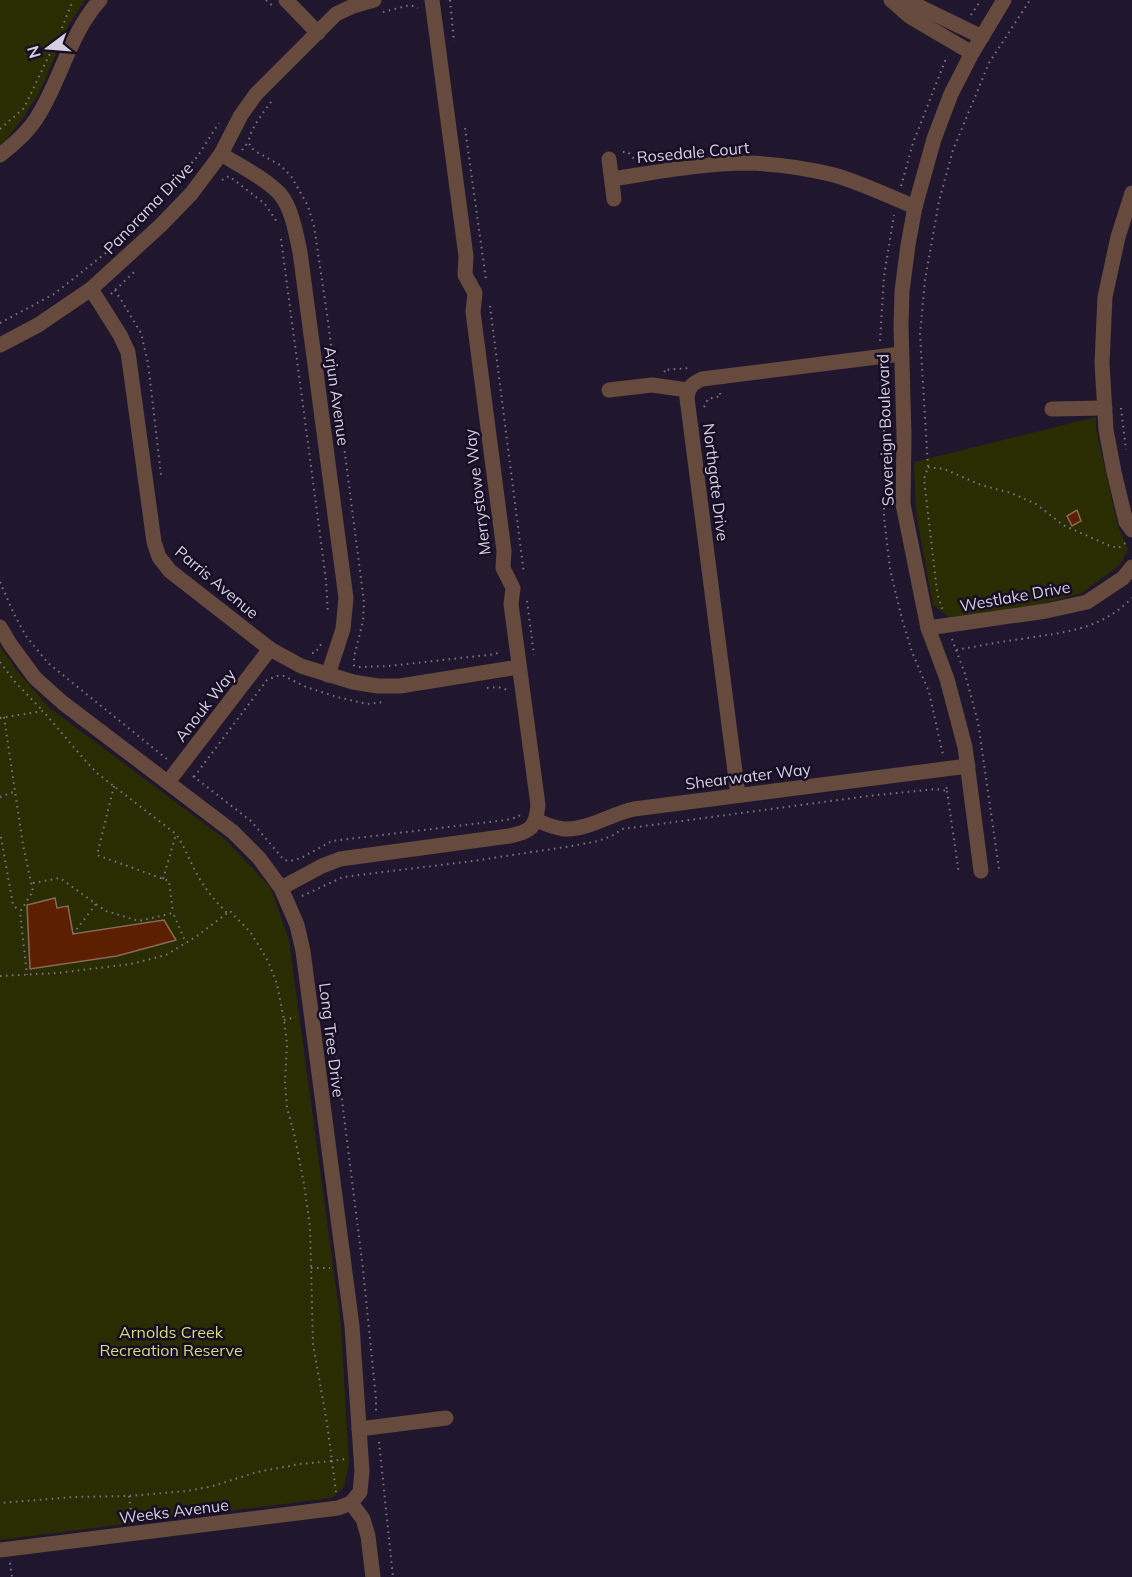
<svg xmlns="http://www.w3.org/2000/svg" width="1132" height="1577" font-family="Mulish,sans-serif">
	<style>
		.green { fill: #2a2d01 }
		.building { fill: #5c2001; stroke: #896a5d; stroke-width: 1.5 }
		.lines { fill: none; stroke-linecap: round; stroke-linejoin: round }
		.path { stroke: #7d7689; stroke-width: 2; stroke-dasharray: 1.5 4.5; stroke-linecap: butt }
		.minor { stroke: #664a3e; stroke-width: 15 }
		.labels { text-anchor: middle; stroke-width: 5; stroke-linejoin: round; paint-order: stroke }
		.street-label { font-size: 16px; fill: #d4cfde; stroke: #170d24 }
		.park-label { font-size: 16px; fill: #d5de78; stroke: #170d24 }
	</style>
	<rect width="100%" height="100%" fill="#20172e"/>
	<g class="green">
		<path d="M0 0H85L70 23 39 93 23 118 5 141 0 145Z"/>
		<path d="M1096 417V429L1118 526 1128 549 1120 565 1082 593 1039 605 949 617 933 605 916 513 914 462Z"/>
		<path d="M0 646 17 671 50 708 225 839 271 888 289 940 341 1324 349 1464 344 1487 332 1498 0 1540Z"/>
	</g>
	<g class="building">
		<path d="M1077 510 1081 521 1072 526 1067 516Z"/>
		<path d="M55 898 57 908 68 906 73 934 164 920 176 940 117 956 30 969 27 905Z"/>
	</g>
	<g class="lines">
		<g class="path">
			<path d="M266 0 273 6"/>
			<path d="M450 0 454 42"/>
			<path d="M383 12 410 5 418 8"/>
			<path d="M971 15 981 0"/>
			<path d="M62 28 73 0"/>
			<path d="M271 102C265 110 248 132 249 142 250 147 252 148 255 151L280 165 291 176 308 206 314 226 327 314 364 602 363 621 354 657V667"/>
			<path d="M465 128 486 280"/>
			<path d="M0 129 24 108 56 41"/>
			<path d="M242 150 249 141"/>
			<path d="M623 152H628L635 160"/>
			<path d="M222 180 229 176 265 204 277 222"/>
			<path d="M901 186 913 143 947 56"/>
			<path d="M136 226 197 157 219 123"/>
			<path d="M281 239 326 580 328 614"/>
			<path d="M115 290 141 333 148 363 161 475"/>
			<path d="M111 294 135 271"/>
			<path d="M490 306 524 574"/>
			<path d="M0 323 54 294 107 252"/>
			<path d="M880 341 884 276 894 215"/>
			<path d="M881 370 884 424V517L890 569 902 619 912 652 929 692 943 755"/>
			<path d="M665 372 664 370 689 368"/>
			<path d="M704 407 708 399 721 396 719 391"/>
			<path d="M1121 408 1126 450"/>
			<path d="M928 467 944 469 981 485 1011 493 1036 504 1063 525 1110 546 1118 548 1127 542"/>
			<path d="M0 582 14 614 26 636 48 663 168 760"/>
			<path d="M937 591 924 479 928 467 920 334 925 280 939 201 953 150 989 63 1030 0"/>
			<path d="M938 596 943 611"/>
			<path d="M527 601 534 655"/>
			<path d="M952 639 956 650C978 646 999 642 1021 639 1064 632 1099 631 1132 598"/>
			<path d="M956 650 965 674 978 722 999 869"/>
			<path d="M312 653H315L322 643"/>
			<path d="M0 662 15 682 43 711"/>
			<path d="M359 667 389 666 496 654 501 650"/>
			<path d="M487 688 498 687 508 690"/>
			<path d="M4 717 23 845 33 891 20 912 27 975"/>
			<path d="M0 718 43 711 83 758 98 774 176 834C185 847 190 862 198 876 206 890 215 901 227 913"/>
			<path d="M193 776 251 821 284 860 290 861 301 858 332 841 506 820 518 817 521 814"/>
			<path d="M194 777 267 680 277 676H284L306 687 337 697 367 704 383 702"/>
			<path d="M114 786 97 855 169 881 173 913"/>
			<path d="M947 791 959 874"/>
			<path d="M0 797 16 791"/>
			<path d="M1 837 13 905 20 911"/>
			<path d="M163 879 176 834"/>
			<path d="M33 883 60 878 106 911 139 921 173 913 186 943"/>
			<path d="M302 896 343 877 473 861 572 846 598 841 612 836 622 829 868 796 936 789 947 791 946 784"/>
			<path d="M73 934 96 904"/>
			<path d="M0 976 57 973 131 964 166 955 197 936 230 911 251 933 268 961 277 984 284 1020 287 1043 285 1082 287 1108 294 1133 304 1184 310 1226 313 1344 327 1423 332 1461 300 1464 257 1472 213 1486 187 1491 129 1496 74 1497 0 1503"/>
			<path d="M284 1020 296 1017"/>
			<path d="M329 1028 337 1060 363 1269 376 1399V1412"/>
			<path d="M311 1268H330"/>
			<path d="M379 1442 393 1577"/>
			<path d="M336 1492 332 1461 346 1459"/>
			<path d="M129 1496 132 1520"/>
			<path d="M10 1563 12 1577"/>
		</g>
		<g class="minor">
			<path d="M286 0 318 33"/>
			<path d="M891 0 909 16 972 53"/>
			<path d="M904 0 910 2 982 37"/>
			<path d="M221 154C240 166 265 178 280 194 292 208 296 234 300 252L346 598 343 629 328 675"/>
			<path d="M0 155C13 145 27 133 36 119 61 81 69 34 100 0"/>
			<path d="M609 159 614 199"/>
			<path d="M612 179C657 172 703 163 748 163 777 164 806 168 834 175 862 183 888 196 915 207"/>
			<path d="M1132 193 1118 237 1105 297 1102 363 1106 430 1114 472 1126 522 1132 530"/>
			<path d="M91 289 120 335 128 352 154 542 159 557 170 571 270 649 301 666 353 682 378 686H400L519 667"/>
			<path d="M0 345 38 325 91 289 161 225 191 194 221 154 241 115 256 94 336 14 353 6 374 0"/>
			<path d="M609 390 652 385 688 390"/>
			<path d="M1052 409 1105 408"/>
			<path d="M0 627 10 644 35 678 63 703 233 832 259 858 281 888 297 925 303 951 352 1326 362 1471 360 1492 351 1503 363 1519 368 1536 373 1577"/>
			<path d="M928 628 1046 611 1087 602 1123 578 1132 567"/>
			<path d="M168 782 270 649"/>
			<path d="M738 795 687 398C688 387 693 383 702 379L901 354"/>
			<path d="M536 820C545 824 555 828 564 829 588 830 611 814 634 809L968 766"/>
			<path d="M981 871 965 747 947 679 928 628 903 504 904 437 901 325 902 291 908 245 915 207 934 139 951 94 972 53 1004 0"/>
			<path d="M281 888 322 866 340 859 509 836C531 832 536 827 538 805L511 604 513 588 503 568 504 551 473 312 475 293 465 275 466 256 432 0"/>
			<path d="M359 1429 446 1418"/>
			<path d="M0 1550 338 1508 351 1503"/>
		</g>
	</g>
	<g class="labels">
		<g class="street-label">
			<text transform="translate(693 152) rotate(-5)" y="6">Rosedale Court</text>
			<text transform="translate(148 208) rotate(-46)" y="6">Panorama Drive</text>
			<text transform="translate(337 396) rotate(82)" y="6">Arjun Avenue</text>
			<text transform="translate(885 430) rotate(-92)" y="6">Sovereign Boulevard</text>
			<text transform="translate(716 482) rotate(83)" y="6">Northgate Drive</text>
			<text transform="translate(477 492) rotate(-97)" y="6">Merrystowe Way</text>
			<text transform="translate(217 582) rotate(40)" y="6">Parris Avenue</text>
			<text transform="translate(1015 596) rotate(-10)" y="6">Westlake Drive</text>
			<text transform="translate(205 705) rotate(-52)" y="6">Anouk Way</text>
			<text transform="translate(748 776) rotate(-7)" y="6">Shearwater Way</text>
			<text transform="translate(332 1040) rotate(83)" y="6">Long Tree Drive</text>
			<text transform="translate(174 1511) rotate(-7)" y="6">Weeks Avenue</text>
		</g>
		<g class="park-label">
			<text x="171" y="1338">Arnolds Creek<tspan x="171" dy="18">Recreation Reserve</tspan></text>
		</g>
	</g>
	<g transform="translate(48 48) rotate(254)" stroke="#170d24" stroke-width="4.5" paint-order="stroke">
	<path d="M0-4.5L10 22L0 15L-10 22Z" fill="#d4cfde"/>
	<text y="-9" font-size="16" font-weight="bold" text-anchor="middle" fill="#d4cfde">N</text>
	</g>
</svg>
